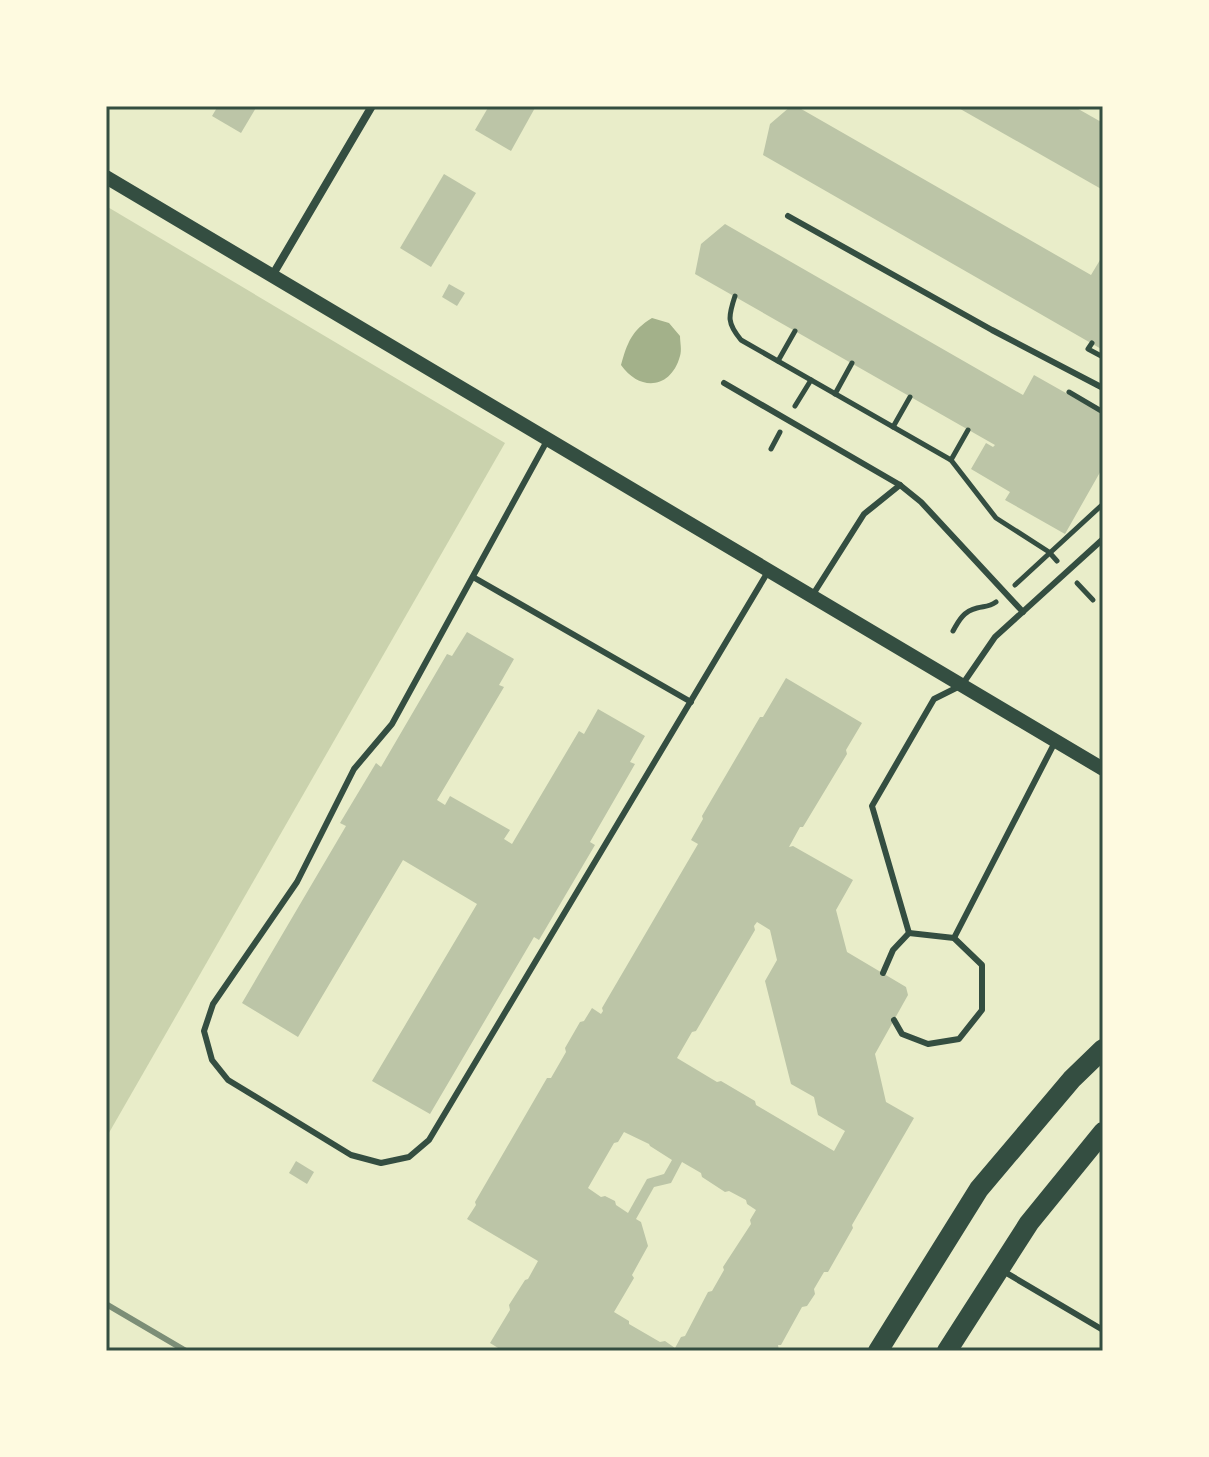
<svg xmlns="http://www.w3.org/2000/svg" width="1209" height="1457" font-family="Signika,sans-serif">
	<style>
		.green { fill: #cad2ad }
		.water { fill: #a3b18a }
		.building { fill: #bcc5a7; fill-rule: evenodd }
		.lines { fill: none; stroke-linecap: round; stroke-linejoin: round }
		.path { stroke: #344e41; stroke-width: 5 }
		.service { stroke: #344e41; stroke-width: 6 }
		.minor { stroke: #344e41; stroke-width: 8 }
		.tertiary { stroke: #344e41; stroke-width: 14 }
		.primary { stroke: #344e41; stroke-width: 20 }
		.rail { stroke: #7c8e77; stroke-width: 6 }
		.neatline { fill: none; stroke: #344e41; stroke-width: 3 }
	</style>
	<rect width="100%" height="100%" fill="#e9edc9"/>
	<path class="green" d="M106 206 505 443 106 1138Z"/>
	<path class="water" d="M652 318 669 323 680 336C680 342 682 350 680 356 671 389 640 392 621 365 627 343 632 330 652 318Z"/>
	<g class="building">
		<path d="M218 106H257L241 133 212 116Z"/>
		<path d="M489 106H536L511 151 475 130Z"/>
		<path d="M791 106H796L1091 275 1103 255V350L763 155 770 124Z"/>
		<path d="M955 106H1073L1103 123V190Z"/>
		<path d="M444 174 476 193 431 267 400 248Z"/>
		<path d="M725 224 1023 395 1034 375 1103 414V467L1065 534 1005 500 1010 492 971 469 986 443 993 447 995 445 695 274 701 244Z"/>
		<path d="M449 284 465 293 457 306 442 297Z"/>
		<path d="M467 632 514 659 499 685 504 687 437 800 445 805 450 796 510 830 504 839 512 844 579 731 584 734 598 709 645 736 630 762 635 764 590 842 595 845 539 940 534 937 430 1114 372 1081 477 904 403 860 298 1037 242 1003 346 826 340 823 376 763 381 767 447 654 452 656Z"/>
		<path d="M786 678 862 723 846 750 847 754 803 827H800L789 847 793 846 853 880 836 910 847 952 906 987 908 995 875 1054 886 1102 914 1118 852 1225 853 1228 828 1272H824L814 1289 815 1294 807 1306 802 1307 781 1345H778L779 1351H503L490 1343 510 1310 509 1305 525 1280 528 1279 538 1261 467 1219 476 1205 475 1202 547 1078H551L566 1052 565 1048 580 1022 584 1021 592 1008 601 1014 603 1011 602 1008 698 844 691 840 703 819 702 816 760 717H763ZM757 922 770 930 777 960 765 981 791 1084 814 1097 818 1115 845 1131 834 1151 756 1105 755 1101 721 1081 717 1082 677 1058 692 1032 696 1031 755 930 754 926ZM624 1132 649 1144 650 1146 672 1160 664 1174 647 1179 628 1213 616 1205 615 1201 605 1196 601 1197 588 1188 614 1143 618 1142ZM682 1162 701 1173 702 1177 725 1192 729 1191 746 1200 747 1204 756 1210 750 1220 751 1224 723 1267 724 1270 712 1291 708 1292 685 1336 681 1337 675 1348 665 1341 660 1342 629 1324V1321L614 1312 634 1278 632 1275 648 1246 641 1222 636 1219 654 1187 671 1183Z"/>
		<path d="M296 1161 314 1172 307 1184 289 1173Z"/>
	</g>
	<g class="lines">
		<g class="path">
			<path d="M735 296C728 317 727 323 741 340L951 460 996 518 1049 552 1057 561"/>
			<path d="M1092 343 1088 349 1103 357"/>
			<path d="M778 361 795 331"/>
			<path d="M1069 392 1103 412"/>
			<path d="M835 394 852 363"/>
			<path d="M795 406 811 380"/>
			<path d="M893 427 910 397"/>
			<path d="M771 449 780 432"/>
			<path d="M951 460 968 430"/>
			<path d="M1077 583 1093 600"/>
			<path d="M1015 585 1103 504"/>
			<path d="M953 631C959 620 964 611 977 608 985 606 989 607 996 602"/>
		</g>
		<g class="service">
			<path d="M788 216 992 330 1103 388"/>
			<path d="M724 383 900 485 921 502 1023 612"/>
			<path d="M548 439 392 724 354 769 297 882 213 1004 204 1031 212 1060 228 1080 351 1155 381 1163 409 1157 429 1140 769 570"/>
			<path d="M473 577 691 702"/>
			<path d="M812 596 864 514 900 485"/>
			<path d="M909 933 872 806 934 699 962 685 995 637 1103 539"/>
			<path d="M954 938 1055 742"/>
			<path d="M883 973 893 950 909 933"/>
			<path d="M894 1020 902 1034 928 1044 959 1039 982 1010V965L954 938 909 933"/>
			<path d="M1003 1271 1103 1330"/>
		</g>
		<path class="minor" d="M272 276 372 106"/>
		<path class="tertiary" d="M106 177 1103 769"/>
		<g class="primary">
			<path d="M878 1351 979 1189 1072 1079 1103 1049"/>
			<path d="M947 1351 1029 1223 1103 1132"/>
		</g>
		<path class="rail" d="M106 1304 186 1351"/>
	</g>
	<rect width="1209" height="1457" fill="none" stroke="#fefae0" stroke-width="216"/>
	<rect x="108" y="108" width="993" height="1241" class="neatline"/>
</svg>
